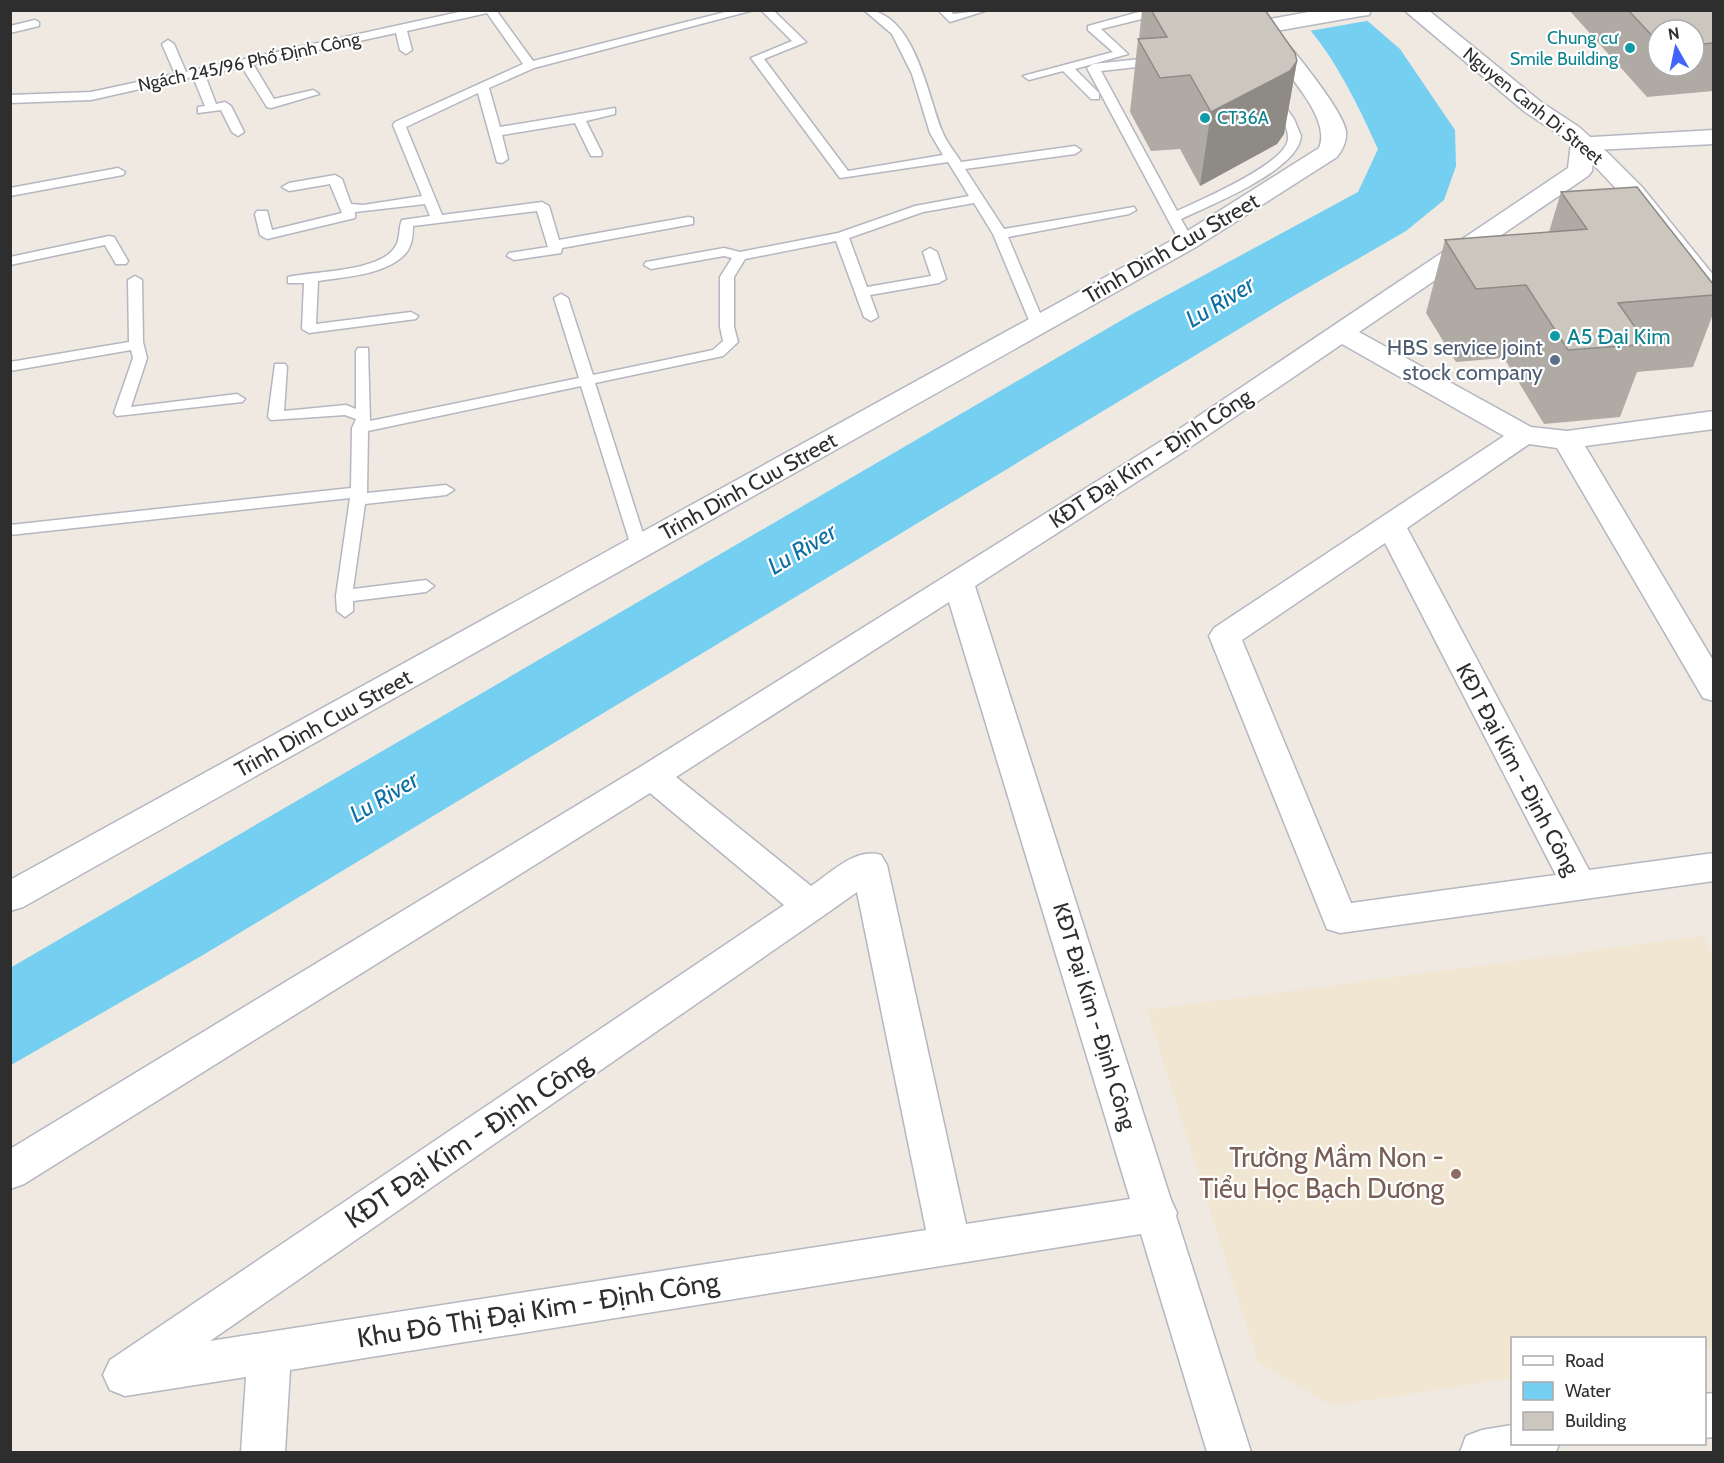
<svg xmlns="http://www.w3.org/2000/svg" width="1724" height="1463" font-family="Cabin,sans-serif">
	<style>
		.education { fill: #f0e6d1 }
		.water { fill: #75cff0 }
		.pier { fill: #efe9e1 }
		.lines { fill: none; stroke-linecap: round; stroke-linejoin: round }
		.lane-casing { stroke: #b4b7c1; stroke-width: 3 }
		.street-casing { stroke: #b4b7c1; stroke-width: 3 }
		.secondary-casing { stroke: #b4b7c1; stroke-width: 3 }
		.lane { fill: #fff; fill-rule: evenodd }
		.street { fill: #fff; fill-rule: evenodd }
		.secondary { fill: #fff; fill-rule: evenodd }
		.wall { fill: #afaba4; fill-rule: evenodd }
		.shaded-wall { fill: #8e8b86 }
		.building { fill: #cbc7bf; stroke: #8e8b86; stroke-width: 1.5 }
		.culture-dot { fill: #0f9aa8; stroke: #fff; stroke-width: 2 }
		.service-dot { fill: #5c6f8a; stroke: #fff; stroke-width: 2 }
		.education-dot { fill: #8d6e63; stroke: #fff; stroke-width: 2 }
		.labels { text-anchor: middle; stroke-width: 4.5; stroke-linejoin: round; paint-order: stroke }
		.far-culture-label { font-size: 18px; fill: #0d838f; stroke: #fff; text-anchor: end }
		.far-street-label { font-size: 18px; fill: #2e2e2e; stroke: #fff }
		.street-label { font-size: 22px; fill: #2e2e2e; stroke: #fff }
		.culture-label { font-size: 22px; fill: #0d838f; stroke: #fff; text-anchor: start }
		.service-label { font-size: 22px; fill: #4e5e75; stroke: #fff; text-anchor: end }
		.water-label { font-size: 24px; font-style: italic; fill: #0d6fa3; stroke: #fff }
		.near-street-label { font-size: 27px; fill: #2e2e2e; stroke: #fff }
		.near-education-label { font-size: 27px; fill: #785e54; stroke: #fff; text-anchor: end }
	</style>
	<rect width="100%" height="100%" fill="#efe9e1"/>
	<path class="education" d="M1703 936 1714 954 1713 1346 1705 1348 1704 1338H1512V1378L1332 1406 1258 1362 1147 1010Z"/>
	<path class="water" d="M1293 11H1356L1400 49 1455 130 1456 166 1444 200 1406 231 1290 298 203 955 11 1065 10 968 1134 313 1358 192 1378 149C1355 99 1332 50 1293 11Z"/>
	<path class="pier" d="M1305 10H1361L1372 20 1309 31 1291 13Z"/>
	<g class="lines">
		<defs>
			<g id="lane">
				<path d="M468 10H496L533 61 733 10H754L534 68 489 88 500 127 615 108V114L586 121 602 153 601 156H591L575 123 502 135 508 159 502 163 497 162 478 93 406 127 442 215 542 202 549 206 559 240 688 217 693 218V224L562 248 561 253 514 260 507 256 509 253 548 247 537 211 413 226C413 235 412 246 406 253 387 275 344 277 318 281L316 324 411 312 418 316 416 319 309 333 302 329 304 283H288V277C314 271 380 272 395 247 401 239 398 228 402 220L430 216 425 204 355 212V218L267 239 260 235 255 214 257 211H267L272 230 342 213 330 184 289 191 282 187 289 183 335 175 342 179 351 204 363 205 422 196 393 125 395 122 523 64 487 13 407 31 412 50 406 54 400 50 396 33 253 64 274 99 313 90 319 94 271 108 267 107 242 67 205 75 216 104 225 102 231 106 244 132 238 136 232 132 221 110 198 113V107L205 106 193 77 91 100 10 103V95L91 92 175 74 162 44 168 40 174 44 186 72Z"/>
				<path d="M761 10H773L806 42 764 59 848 171 943 155 930 133 912 74 892 34 864 10C914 10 927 94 942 131 946 142 955 152 961 162L1075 146 1081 150 1075 154 965 169 1004 229 1134 207 1136 210 1129 214 1008 237 1045 325 1043 328 1038 329 1031 325 993 234 974 203 923 212 849 238 867 287 931 276 923 252 930 248 937 252 946 279 939 283 870 295 878 317 871 321 864 317 836 241 745 259 734 277V327L738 342 723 356 595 383 647 546 645 550 639 551 631 546 581 386 368 431 367 493 446 485 454 490 446 495 365 504 353 589 426 580 434 586 426 592 353 601V611L345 617 337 611 336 596 350 498 10 535V525L351 488 352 428 356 419 345 415 271 420 268 417 275 364H285L287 367 284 411 346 405 356 409V351L358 348H368L370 421 579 378 554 298 561 294 568 298 593 375 713 350 723 341 720 327V277L732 258 724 256 651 269 644 265 646 262 724 248 740 252 838 233 915 206 969 196 948 162 840 178 751 58 792 41Z"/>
				<path d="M938 10H950L953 14 988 10 950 22Z"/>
				<path d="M1146 10 1170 12 1101 29 1128 54 1075 69 1099 93V99H1091L1063 71 1029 80 1023 76 1113 52 1088 30V26Z"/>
				<path d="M35 20 39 22V26L10 33V26Z"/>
				<path d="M1160 57 1166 61 1164 64 1101 71 1177 211C1199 201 1286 164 1288 139 1289 123 1275 110 1267 98L1269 95H1277L1294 119 1301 136C1299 170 1209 206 1181 219L1194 242 1187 246 1180 242 1087 68 1093 64Z"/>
				<path d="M118 168 125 172 123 175 10 196V188Z"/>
				<path d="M109 236 114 237 128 261 126 264H116L105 245 10 265V257Z"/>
				<path d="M135 276 142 280 143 342 147 358 131 407 237 394 245 399 242 402 117 416 114 413 133 358 131 350 10 371V362L129 342 128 280Z"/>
			</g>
			<g id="street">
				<path d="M1714 130V144L1594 150 1592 171 1588 176 1359 332 1531 427 1567 431 1714 411V429L1585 446 1714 662V701L1703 698 1557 448 1529 444 1407 528 1589 870 1714 853V881L1340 933 1327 929 1209 636 1214 628 1504 436 1342 344 1183 452 975 586 1171 1200 1177 1213 1176 1216 1251 1452H1207L1141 1234 290 1370 285 1452H241L246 1377 125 1396 110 1390 103 1375 110 1360 784 905 650 793 24 1184 10 1189V1149L640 767 1163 440 1568 168 1571 143 1575 138ZM1385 543 1556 875 1351 903 1242 640ZM949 602 1130 1199 966 1224 887 865 881 855C856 847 832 872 811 886L676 777ZM857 892 926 1230 210 1341 823 916Z"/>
				<path d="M1714 1393V1437L1704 1438V1394Z"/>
				<path d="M1512 1425V1444H1559L1556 1452H1460L1466 1436 1482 1430Z"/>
			</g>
			<g id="secondary">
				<path d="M1234 10H1256L1265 20 1320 10H1371L1369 15 1361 16 1276 31C1292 48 1342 109 1346 131 1347 141 1343 149 1337 157L1196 247 23 907 10 911V880L1178 237 1319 148C1336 111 1254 40 1234 10Z"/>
				<path d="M1404 10H1428L1541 102 1579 127 1608 153 1642 187 1714 276V301L1705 298 1624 197 1592 163 1563 137 1525 112Z"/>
			</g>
		</defs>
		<use href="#lane" class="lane-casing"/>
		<use href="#street" class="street-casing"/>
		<use href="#secondary" class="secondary-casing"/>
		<use href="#lane" class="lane"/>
		<use href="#street" class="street"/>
		<use href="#secondary" class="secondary"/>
	</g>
	<g class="wall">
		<path d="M1142 10H1265L1297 61 1284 134 1277 144 1200 186 1180 149 1151 151 1130 112 1138 39H1139Z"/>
		<path d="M1569 10H1713V91L1647 97ZM1658 30H1694V66H1658Z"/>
		<path d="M1561 192 1713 284V314L1693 367 1637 372 1620 417 1544 424 1504 358 1456 362 1426 313 1445 240 1549 232Z"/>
	</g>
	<path class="shaded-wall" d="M1297 61 1284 134 1277 144 1200 186 1211 112Z"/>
	<g class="building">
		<path d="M1151 10H1265L1295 53 1297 61 1290 71 1211 112 1190 75 1160 78 1138 39 1167 37Z"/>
		<path d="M1628 10H1713V43L1694 45V30H1658V42Z"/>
		<path d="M1637 187 1713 284V295L1618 303 1647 344 1568 350 1526 285 1476 289 1445 240 1587 229 1561 192Z"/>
	</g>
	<g class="culture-dot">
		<circle cx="1630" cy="48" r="6"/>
		<circle cx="1205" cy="118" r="6"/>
		<circle cx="1555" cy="336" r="6"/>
	</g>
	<circle class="service-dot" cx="1555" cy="360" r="6"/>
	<circle class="education-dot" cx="1456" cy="1174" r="6"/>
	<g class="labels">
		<g class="far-culture-label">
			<text x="1618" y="44">Chung cư<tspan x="1618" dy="21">Smile Building</tspan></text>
			<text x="1217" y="124" text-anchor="start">CT36A</text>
		</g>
		<g class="far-street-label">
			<text transform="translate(249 62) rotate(-12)" y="6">Ngách 245/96 Phố Định Công</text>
			<text transform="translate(1533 106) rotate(39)" y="6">Nguyen Canh Di Street</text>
		</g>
		<g class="street-label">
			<text transform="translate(1171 248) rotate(-30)" y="8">Trinh Dinh Cuu Street</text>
			<text transform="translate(1150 458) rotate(-33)" y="8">KĐT Đại Kim - Định Công</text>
			<text transform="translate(748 486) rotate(-29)" y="8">Trinh Dinh Cuu Street</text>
			<text transform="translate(323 723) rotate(-29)" y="8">Trinh Dinh Cuu Street</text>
			<text transform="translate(1518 769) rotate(62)" y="8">KĐT Đại Kim - Định Công</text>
			<text transform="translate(1095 1016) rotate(73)" y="8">KĐT Đại Kim - Định Công</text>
		</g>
		<g class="culture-label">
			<text x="1567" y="344">A5 Đại Kim</text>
		</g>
		<g class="service-label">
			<text x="1543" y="355">HBS service joint<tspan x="1543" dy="25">stock company</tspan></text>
		</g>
		<g class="water-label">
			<text transform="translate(1220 302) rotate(-31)" y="8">Lu River</text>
			<text transform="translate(802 549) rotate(-31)" y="8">Lu River</text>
			<text transform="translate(384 797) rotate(-31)" y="8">Lu River</text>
		</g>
		<g class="near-street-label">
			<text transform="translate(468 1141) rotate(-34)" y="9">KĐT Đại Kim - Định Công</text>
			<text transform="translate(538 1310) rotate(-9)" y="9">Khu Đô Thị Đại Kim - Định Công</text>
		</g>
		<g class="near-education-label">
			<text x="1444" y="1167">Trường Mầm Non -<tspan x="1444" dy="31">Tiểu Học Bạch Dương</tspan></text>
		</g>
	</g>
	<rect width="1724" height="1463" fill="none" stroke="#2e2e2e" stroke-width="24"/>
	<rect x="1511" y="1337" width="195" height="108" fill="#ffffff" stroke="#ababab" stroke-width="1.5"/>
	<rect x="1523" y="1356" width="30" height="9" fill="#ffffff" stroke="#ababab" stroke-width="1.5"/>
	<text x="1565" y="1367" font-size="18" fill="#2e2e2e">Road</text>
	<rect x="1523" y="1382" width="30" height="18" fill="#75cff0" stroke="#ababab" stroke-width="1.5"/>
	<text x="1565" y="1397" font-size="18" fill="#2e2e2e">Water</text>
	<rect x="1523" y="1412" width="30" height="18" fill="#cbc7bf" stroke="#ababab" stroke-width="1.5"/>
	<text x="1565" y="1427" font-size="18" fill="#2e2e2e">Building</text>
	<g transform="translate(1676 48) rotate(351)"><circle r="28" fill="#ffffff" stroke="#ababab" stroke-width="1.5"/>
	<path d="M0-4.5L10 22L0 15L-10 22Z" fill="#4264fb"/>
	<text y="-9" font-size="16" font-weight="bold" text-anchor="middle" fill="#2e2e2e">N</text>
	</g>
</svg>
